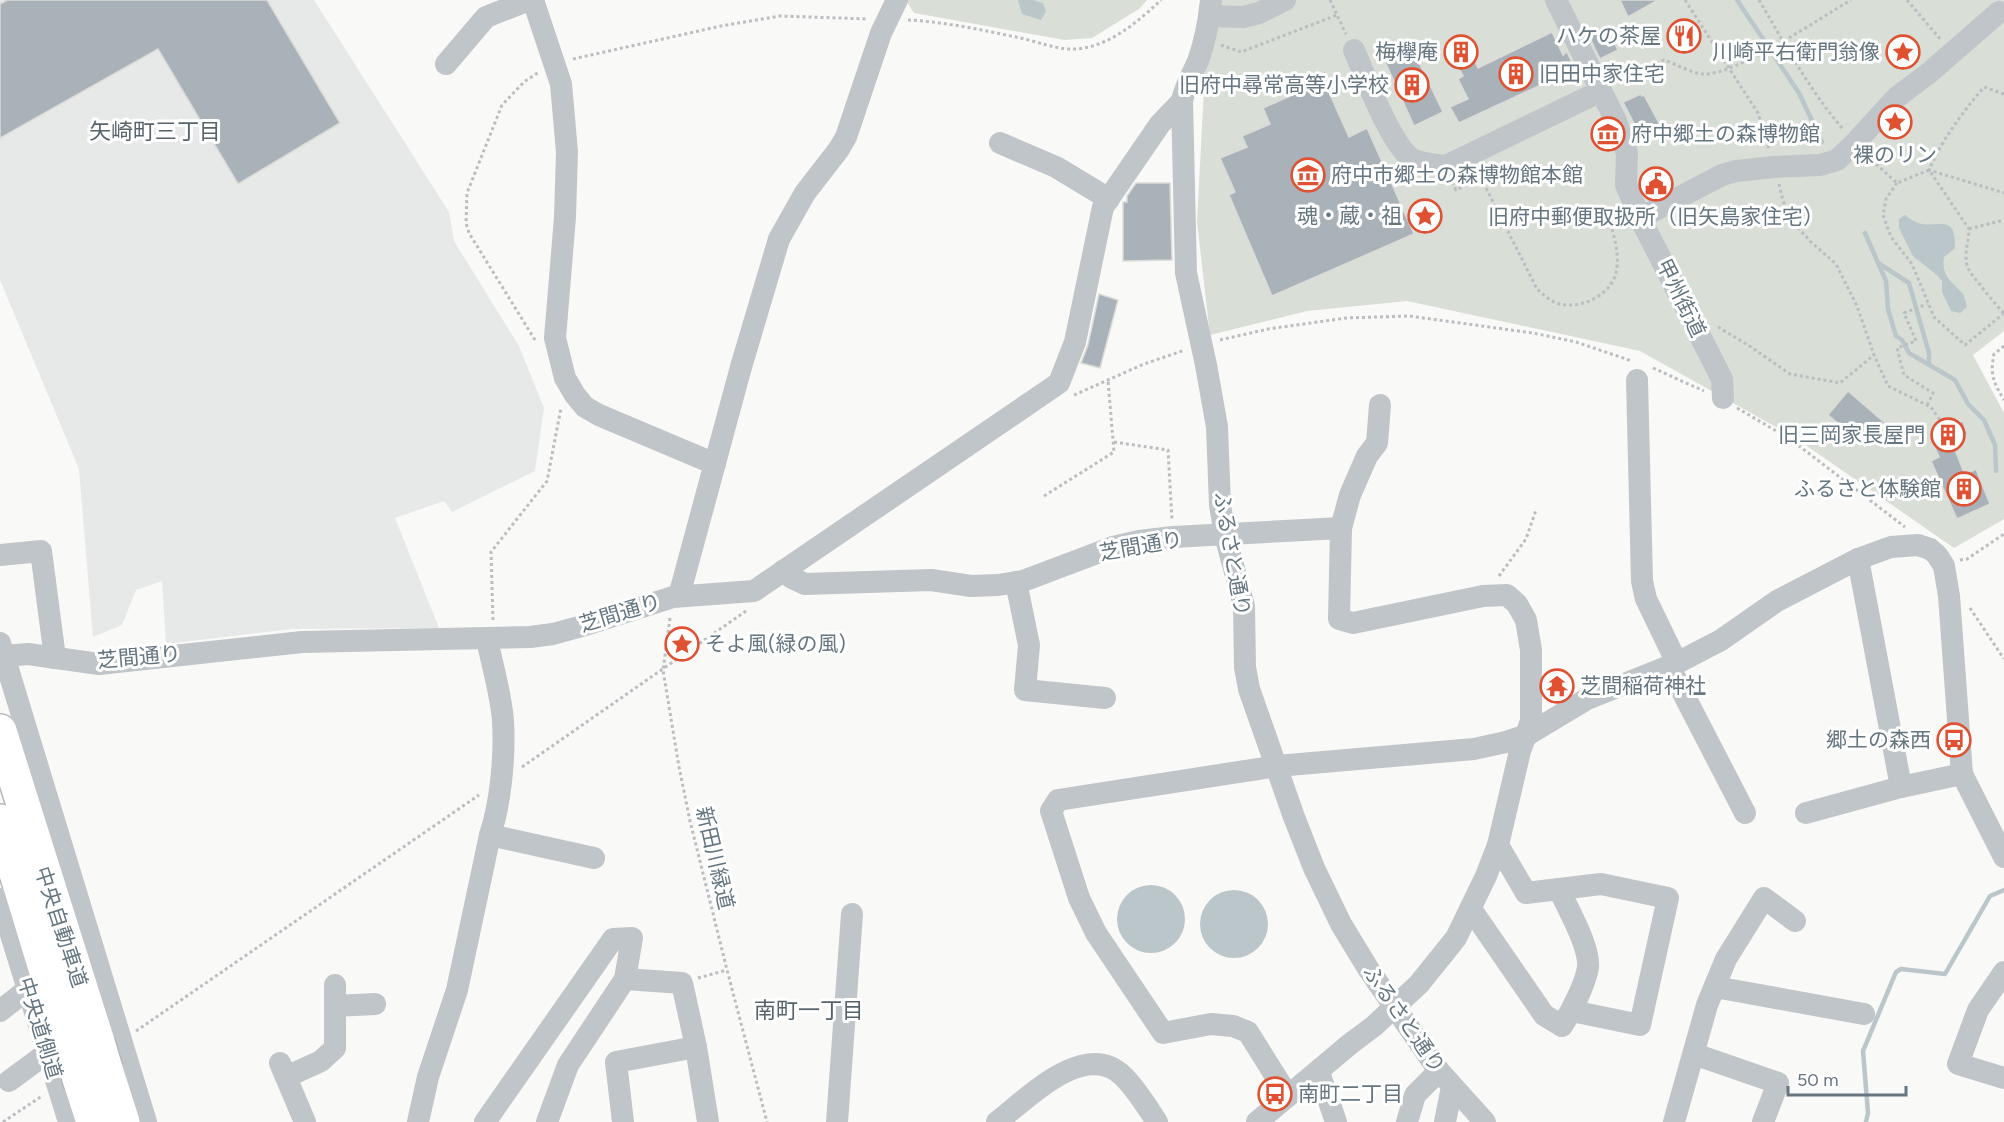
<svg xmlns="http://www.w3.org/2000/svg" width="2004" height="1122" font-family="Figtree,'Noto Sans JP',sans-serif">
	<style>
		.built { fill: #e7e8e8 }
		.green { fill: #d9ded6 }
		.water { fill: #bac6ca }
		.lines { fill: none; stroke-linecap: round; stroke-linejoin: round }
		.stream { stroke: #bac6ca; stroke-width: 4.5 }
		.building { fill: #a9b2b8; stroke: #dbdbd9; stroke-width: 1.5 }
		.highway-casing { stroke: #b4b8bc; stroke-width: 36 }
		.path { stroke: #bbbec1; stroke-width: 3; stroke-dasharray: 3 3; stroke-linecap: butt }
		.minor { stroke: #c0c5c9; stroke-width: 22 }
		.highway { stroke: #fff; stroke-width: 33 }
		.highway-bridge-casing { stroke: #b4b8bc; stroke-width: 36; stroke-linecap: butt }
		.highway-bridge { stroke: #fff; stroke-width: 33 }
		.labels { text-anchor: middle; stroke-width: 6; stroke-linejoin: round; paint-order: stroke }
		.poi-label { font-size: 21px; fill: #657681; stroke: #fff; text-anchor: end }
		.street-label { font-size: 21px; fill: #657681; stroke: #fff }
		.neighbourhood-label { font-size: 22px; fill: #57646c; stroke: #fff }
	</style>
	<rect width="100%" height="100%" fill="#f9f9f7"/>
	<path class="built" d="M0 0H314L449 212 454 241 519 346 544 408 535 471 452 512 444 501 395 518 439 628 292 629 166 644 162 581 136 590 122 625 93 637 79 469 0 280Z"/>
	<g class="green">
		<path d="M906 0H1147L1139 9 1092 38 1064 40 914 13Z"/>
		<path d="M1218 0H2004V331L1973 355 2004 413V519L1954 548 1794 437 1640 351 1407 301 1307 311 1210 335 1197 222 1206 51Z"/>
	</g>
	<g class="water">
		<path d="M1018 0H1033L1043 3 1046 11 1041 20 1022 14Z"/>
		<path d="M1905 215C1909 218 1913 221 1918 223 1938 229 1956 212 1955 248L1944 257C1941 277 1952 281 1963 294 1965 297 1966 303 1967 307L1960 313 1951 311 1942 292V281L1937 275 1913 256 1899 228V219Z"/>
		<circle cx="1151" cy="919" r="34"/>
		<circle cx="1234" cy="924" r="34"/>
	</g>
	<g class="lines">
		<g class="stream">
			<path d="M1737 0 1799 93 1822 142"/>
			<path d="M1865 233 1886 281 1888 309 1896 336 1902 340 1909 353 1955 380 1968 404 1984 420 1995 445 1996 471"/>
			<path d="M1878 263 1909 283 1929 353V365"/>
			<path d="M1866 1122 1868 1113 1863 1051 1896 972 1901 969 1945 974 1990 896 2004 890"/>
		</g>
	</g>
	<g class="building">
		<path d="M7 0H267L340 123 238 184 158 49 0 138V4Z"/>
		<path d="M1620 0H1658L1628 17Z"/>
		<path d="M1686 21 1696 41 1682 49 1672 30Z"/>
		<path d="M1605 25 1618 50 1600 59 1588 34Z"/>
		<path d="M1552 32 1563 55 1567 52 1575 69 1459 123 1450 107 1468 99 1458 79 1463 76 1448 47 1465 39 1478 68Z"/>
		<path d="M1410 44 1443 112 1414 126 1383 57Z"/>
		<path d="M1324 81 1349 137 1367 128 1414 234 1272 296 1229 195 1235 192 1220 158 1247 147 1242 136 1270 124 1263 108Z"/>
		<path d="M1641 94 1642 96 1644 95 1660 125 1640 135 1623 102Z"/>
		<path d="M1661 169 1670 187 1651 197 1641 179Z"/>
		<path d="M1136 183H1170L1172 260 1123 261V202H1127V196Z"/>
		<path d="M1099 294 1118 300 1100 368 1081 363 1088 345Z"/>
		<path d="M1848 391 1885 423 1865 446 1828 415Z"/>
		<path d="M1963 421 1967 434 1952 442 1965 475 1976 469 1990 504 1957 519 1931 461 1939 457 1930 437Z"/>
	</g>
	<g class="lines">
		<defs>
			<g id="highway">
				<path d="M0 731 98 1042"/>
				<path d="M0 821 73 1060"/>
				<path d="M106 1069 123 1122"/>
				<path d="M81 1085 93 1122"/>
			</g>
		</defs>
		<use href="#highway" class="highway-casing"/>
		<g class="path">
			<path d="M1330 0 1346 34"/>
			<path d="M1685 0 1758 113 1769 149"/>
			<path d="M1759 0C1785 44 1809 90 1843 129"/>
			<path d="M1907 0 1941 40"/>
			<path d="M908 20C947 22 987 31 1025 39 1045 44 1063 52 1084 48 1113 43 1140 20 1161 0"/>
			<path d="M1221 45 1241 52 1337 15"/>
			<path d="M573 59 721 26 780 16 868 19"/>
			<path d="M1618 81 1664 60C1676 64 1691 73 1703 74 1735 76 1820 18 1851 0"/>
			<path d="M2004 94 1984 87C1962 113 1943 138 1929 170L2004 193"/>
			<path d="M1867 156 1897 183 1929 170 1969 229C1969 241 1963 255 1968 268 1971 275 1999 309 2004 313"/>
			<path d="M1452 182 1456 190 1481 178 1537 289C1543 294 1549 300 1556 303 1581 311 1615 294 1617 267 1619 248 1612 230 1607 212L1615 208"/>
			<path d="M1897 183 1886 199 1883 215 1891 237 1912 264 1934 317 1965 345 2003 314"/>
			<path d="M1779 184 1783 201 1793 222 1810 241 1836 264 1857 306 1874 355 1888 386 1931 407 1946 429"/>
			<path d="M1969 229 2004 220"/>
			<path d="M1718 327 1748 345 1790 374 1840 383 1874 355"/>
			<path d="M535 340 469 233 466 223 467 193 502 105 524 82 539 72"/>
			<path d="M1220 340 1268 329 1346 318 1409 316 1533 333 1576 342 1632 361"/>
			<path d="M2004 346 1994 354C1990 374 1993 382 2004 400"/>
			<path d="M1653 368 1704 391"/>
			<path d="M1074 395 1144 364 1185 350"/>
			<path d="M1927 405 1933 393 1904 375 1897 348 1916 341 1904 313 1927 304"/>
			<path d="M1737 408 1790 439 1905 527"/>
			<path d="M1114 442 1168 450 1172 520"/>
			<path d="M1044 496 1114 452 1108 380"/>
			<path d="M1960 560 1967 559 2004 534"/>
			<path d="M1499 576 1526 539 1536 510"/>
			<path d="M1970 608 2004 659"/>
			<path d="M670 618 663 670 679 767 690 821 727 970 767 1122"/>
			<path d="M493 620 491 552 547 481 561 408"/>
			<path d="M522 767 746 611"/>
			<path d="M698 978 727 970"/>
			<path d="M136 1031 479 795"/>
			<path d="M3 1122 42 1096"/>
		</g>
		<g class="minor">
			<path d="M533 0 561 84 567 152 565 217 555 338 565 378 575 395 585 407 599 415 715 464"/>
			<path d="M1211 0C1209 20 1205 42 1198 61 1192 75 1185 86 1182 101L1186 273 1206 365 1217 427 1220 505 1225 535 1244 606 1245 667 1249 689 1294 817 1314 868 1341 924 1369 970 1439 1071 1485 1122"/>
			<path d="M1556 0 1616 121 1627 153 1626 185 1640 218 1722 379 1723 398"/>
			<path d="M1209 16 1243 17 1259 13 1285 0"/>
			<path d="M1354 50C1364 73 1392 149 1414 160 1424 164 1435 165 1446 166L1601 91"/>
			<path d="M446 64 486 17 529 0"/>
			<path d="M1000 143 1056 167 1109 199"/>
			<path d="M1640 218 1722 175 1736 171 1774 167 1820 165 1837 160 1855 143 1897 97 1929 73 1999 12"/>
			<path d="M1637 380 1642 581 1646 599 1677 663"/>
			<path d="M1341 528 1350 495 1367 456 1377 443 1380 405"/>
			<path d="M0 555 41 551 55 658"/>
			<path d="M1858 559 1901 787"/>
			<path d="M783 571 792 578 805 584 931 580 971 586 998 585 1023 581 1113 547 1139 541 1173 537 1341 528 1339 619 1353 623 1483 596 1507 595 1517 604 1526 620 1531 650V721L1520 751 1498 845 1486 876 1456 938 1419 984 1374 1026 1350 1044 1257 1122"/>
			<path d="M1016 582 1029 645 1025 690 1105 698"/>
			<path d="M679 596 741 367 779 239 805 193 839 149 846 137 881 33 897 0"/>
			<path d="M0 643 146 1122"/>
			<path d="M0 658 4 656 28 654 99 664 302 642 530 637 553 634 582 626 673 597 754 591 1059 383 1075 342 1103 207 1160 124 1182 101"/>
			<path d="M1669 666 1745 813"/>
			<path d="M1806 813 1901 787 1962 774"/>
			<path d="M490 835 594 858"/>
			<path d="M1498 845 1526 893 1601 884 1668 898 1640 1025 1572 1011"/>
			<path d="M0 899 69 1122"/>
			<path d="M1471 909 1544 1015 1562 1026C1571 1012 1586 983 1588 967 1590 946 1567 908 1559 889"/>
			<path d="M2004 972 1978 1010 1958 1064 2004 1078"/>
			<path d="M625 979 682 983 696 1047 708 1122"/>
			<path d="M1715 987 1864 1014"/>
			<path d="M335 1006 375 1004"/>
			<path d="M0 1011 28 989"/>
			<path d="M1694 1054 1778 1083 1763 1122"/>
			<path d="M280 1063 305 1122"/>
			<path d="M1319 1072 1336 1122"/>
			<path d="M286 1077 321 1061 335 1048V985"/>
			<path d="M9 1081 47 1053"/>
			<path d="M1288 1096 1248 1032 1233 1026 1211 1024 1163 1033 1096 933 1079 898 1051 811 1058 800 1277 766 1474 749 1506 742 1527 735 1587 699 1677 663 1721 640 1777 601 1858 559 1891 547 1918 545 1930 549 1937 555 1944 566 1949 596 1962 774 2004 857"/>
			<path d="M418 1122 428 1077 457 990 490 835C501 802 505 755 503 721 501 693 492 665 487 639"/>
			<path d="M485 1122 613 939 632 938 625 979 568 1065 547 1122"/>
			<path d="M623 1122 616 1062 696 1047"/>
			<path d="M837 1122 852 914"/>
			<path d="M997 1122C1028 1098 1086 1038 1124 1077 1137 1090 1147 1107 1157 1122"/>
			<path d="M1407 1122 1415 1095 1439 1071"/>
			<path d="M1445 1122 1452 1087"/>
			<path d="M1674 1122 1707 1005 1726 959 1764 898 1795 921"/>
		</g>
		<use href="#highway" class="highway"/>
		<defs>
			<g id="highway-bridge">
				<path d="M98 1042 106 1069"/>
				<path d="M73 1060 81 1085"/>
			</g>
		</defs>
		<use href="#highway-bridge" class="highway-bridge-casing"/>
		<use href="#highway-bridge" class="highway-bridge"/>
	</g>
	<defs>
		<symbol id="restaurant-ring" viewBox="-11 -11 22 22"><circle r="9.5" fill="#fff" stroke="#df5131" stroke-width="1.5"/><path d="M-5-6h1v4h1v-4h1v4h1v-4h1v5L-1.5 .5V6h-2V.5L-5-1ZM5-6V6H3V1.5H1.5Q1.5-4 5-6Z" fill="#df5131"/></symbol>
		<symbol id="building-ring" viewBox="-11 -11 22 22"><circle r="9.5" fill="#fff" stroke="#df5131" stroke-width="1.5"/><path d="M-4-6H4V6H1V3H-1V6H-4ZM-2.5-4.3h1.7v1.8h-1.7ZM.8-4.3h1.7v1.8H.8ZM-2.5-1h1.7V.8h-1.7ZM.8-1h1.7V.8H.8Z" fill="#df5131"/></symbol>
		<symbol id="sight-ring" viewBox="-11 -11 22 22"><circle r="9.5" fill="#fff" stroke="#df5131" stroke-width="1.5"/><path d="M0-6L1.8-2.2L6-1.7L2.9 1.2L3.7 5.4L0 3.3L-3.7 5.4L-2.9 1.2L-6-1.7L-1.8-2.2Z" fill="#df5131"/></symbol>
		<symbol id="museum-ring" viewBox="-11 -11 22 22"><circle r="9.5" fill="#fff" stroke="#df5131" stroke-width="1.5"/><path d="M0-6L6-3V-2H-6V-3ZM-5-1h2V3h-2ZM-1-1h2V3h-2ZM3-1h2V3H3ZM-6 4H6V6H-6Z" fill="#df5131"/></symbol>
		<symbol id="civic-ring" viewBox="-11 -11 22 22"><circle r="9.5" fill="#fff" stroke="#df5131" stroke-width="1.5"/><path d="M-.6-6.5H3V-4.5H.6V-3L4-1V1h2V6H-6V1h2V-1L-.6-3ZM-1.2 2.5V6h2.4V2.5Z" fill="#df5131"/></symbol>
		<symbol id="temple-ring" viewBox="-11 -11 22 22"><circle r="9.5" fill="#fff" stroke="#df5131" stroke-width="1.5"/><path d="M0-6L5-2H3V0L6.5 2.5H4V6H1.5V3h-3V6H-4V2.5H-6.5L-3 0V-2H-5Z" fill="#df5131"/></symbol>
		<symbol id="bus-ring" viewBox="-11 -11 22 22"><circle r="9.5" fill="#fff" stroke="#df5131" stroke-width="1.5"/><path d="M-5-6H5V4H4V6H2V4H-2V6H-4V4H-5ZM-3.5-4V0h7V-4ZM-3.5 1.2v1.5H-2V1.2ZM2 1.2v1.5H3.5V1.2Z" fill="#df5131"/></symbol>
	</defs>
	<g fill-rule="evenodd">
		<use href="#restaurant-ring" x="1665" y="17" width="38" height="38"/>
		<use href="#building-ring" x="1442" y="33" width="38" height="38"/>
		<use href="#sight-ring" x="1884" y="33" width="38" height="38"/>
		<use href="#building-ring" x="1497" y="55" width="38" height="38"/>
		<use href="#building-ring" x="1393" y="66" width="38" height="38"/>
		<use href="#sight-ring" x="1876" y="103" width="38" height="38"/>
		<use href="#museum-ring" x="1589" y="115" width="38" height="38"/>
		<use href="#museum-ring" x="1289" y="156" width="38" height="38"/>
		<use href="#civic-ring" x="1637" y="165" width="38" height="38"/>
		<use href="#sight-ring" x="1406" y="197" width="38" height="38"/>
		<use href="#building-ring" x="1929" y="416" width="38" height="38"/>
		<use href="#building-ring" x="1945" y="470" width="38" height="38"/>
		<use href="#sight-ring" x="663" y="625" width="38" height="38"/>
		<use href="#temple-ring" x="1538" y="667" width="38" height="38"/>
		<use href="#bus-ring" x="1935" y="721" width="38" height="38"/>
		<use href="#bus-ring" x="1256" y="1075" width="38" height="38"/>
	</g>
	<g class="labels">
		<g class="poi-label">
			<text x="1661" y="43">ハケの茶屋</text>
			<text x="1438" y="59">梅欅庵</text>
			<text x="1880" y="59">川崎平右衛門翁像</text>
			<text x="1539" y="81" text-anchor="start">旧田中家住宅</text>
			<text x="1389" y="92">旧府中尋常高等小学校</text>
			<text x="1631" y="141" text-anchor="start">府中郷土の森博物館</text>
			<text x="1895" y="162" text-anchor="middle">裸のリン</text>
			<text x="1331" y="182" text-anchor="start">府中市郷土の森博物館本館</text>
			<text x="1402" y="223">魂・蔵・祖</text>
			<text x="1656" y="224" text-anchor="middle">旧府中郵便取扱所（旧矢島家住宅）</text>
			<text x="1925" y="442">旧三岡家長屋門</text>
			<text x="1941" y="496">ふるさと体験館</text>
			<text x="705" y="651" text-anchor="start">そよ風(緑の風)</text>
			<text x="1580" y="693" text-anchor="start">芝間稲荷神社</text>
			<text x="1931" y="747">郷土の森西</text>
			<text x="1298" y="1101" text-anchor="start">南町二丁目</text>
		</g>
		<g class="street-label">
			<text transform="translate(1681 298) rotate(64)" y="7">甲州街道</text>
			<text transform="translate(1141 546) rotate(-10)" y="7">芝間通り</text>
			<text transform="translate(1232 554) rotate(80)" y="7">ふるさと通り</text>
			<text transform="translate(620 613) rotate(-17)" y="7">芝間通り</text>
			<text transform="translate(139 657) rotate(-5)" y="7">芝間通り</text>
			<text transform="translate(715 858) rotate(77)" y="7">新田川緑道</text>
			<text transform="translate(61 927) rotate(72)" y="7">中央自動車道</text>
			<text transform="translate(1404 1019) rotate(55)" y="7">ふるさと通り</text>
			<text transform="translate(40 1028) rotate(73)" y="7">中央道側道</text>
		</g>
		<g class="neighbourhood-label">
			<text x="155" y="139">矢崎町三丁目</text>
			<text x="809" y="1018">南町一丁目</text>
		</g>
	</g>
	<path d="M1788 1086v9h118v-9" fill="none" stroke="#657681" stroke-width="3"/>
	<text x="1797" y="1086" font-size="18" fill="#657681" stroke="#ffffff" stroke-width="4.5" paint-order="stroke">50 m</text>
</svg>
